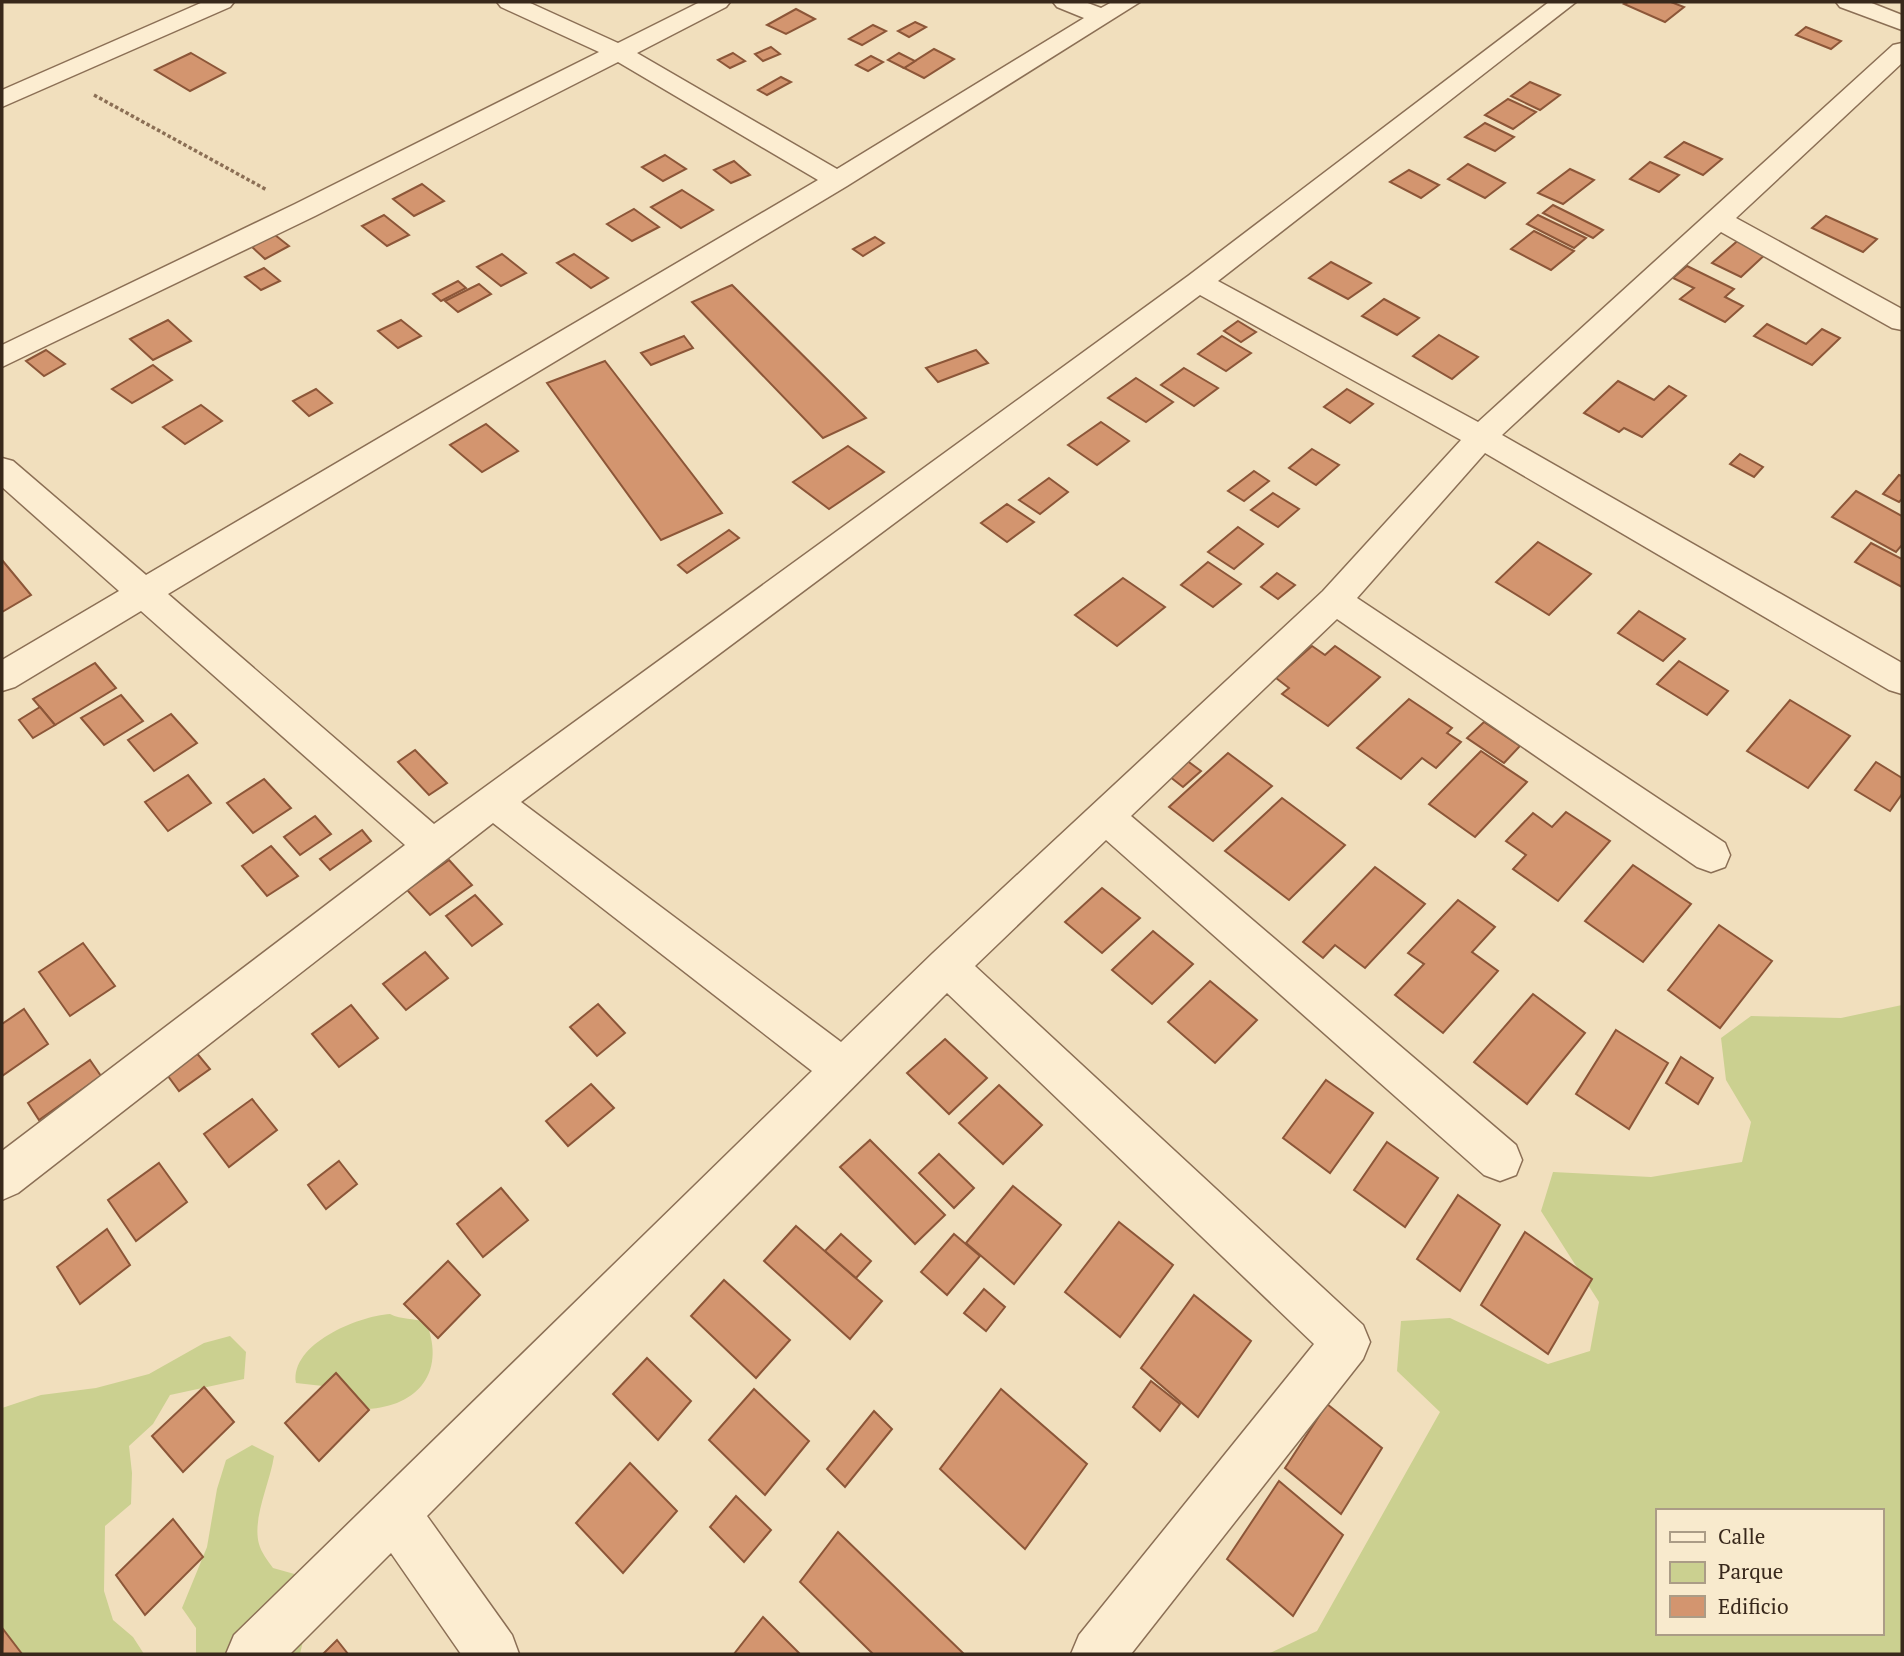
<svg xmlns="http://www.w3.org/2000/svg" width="1904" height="1656" font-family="'PT Serif',serif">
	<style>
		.green { fill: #cbd090; fill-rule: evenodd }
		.building { fill: #d3956f; stroke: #8c5638; stroke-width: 2 }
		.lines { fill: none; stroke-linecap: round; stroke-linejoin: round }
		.minor-casing { stroke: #8b6f55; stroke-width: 3 }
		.path { stroke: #8b6f55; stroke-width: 3.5; stroke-dasharray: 3.5 2.5; stroke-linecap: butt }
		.minor { fill: #fcedd1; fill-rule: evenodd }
	</style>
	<rect width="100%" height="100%" fill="#f1dfbd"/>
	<g class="green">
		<path d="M1902 1005V1654H1268L1317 1631 1440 1412 1397 1371 1401 1321 1450 1318 1548 1364 1590 1351 1599 1302 1541 1211 1553 1172 1651 1177 1742 1162 1751 1122 1726 1080 1721 1038 1751 1016 1841 1018ZM1657 1511H1881V1633H1657Z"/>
		<path d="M390 1314C402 1320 413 1318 426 1322 448 1376 413 1410 360 1409L336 1381 323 1386 296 1383C290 1344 358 1316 390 1314Z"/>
		<path d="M230 1336 246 1352 244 1379 170 1395 153 1424 129 1446 132 1473 131 1504 105 1526 104 1591 113 1620 133 1637 144 1654H2V1408L41 1395 96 1388 149 1374 204 1343Z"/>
		<path d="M252 1445 274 1456C270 1483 252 1518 259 1544 261 1552 268 1561 273 1568L298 1575 303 1641 300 1654H196V1628L182 1608 207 1547 217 1489 226 1460Z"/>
	</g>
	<g class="building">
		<path d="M1628 2H1671L1684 7 1665 22 1624 4Z"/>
		<path d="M796 9 815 19 786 34 767 25Z"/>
		<path d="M915 22 926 27 909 37 898 31Z"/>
		<path d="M873 25 886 31 862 45 849 39Z"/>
		<path d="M1806 27 1841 41 1831 49 1796 35Z"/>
		<path d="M771 47 780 54 763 61 755 54Z"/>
		<path d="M934 49 954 59 924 78 904 68Z"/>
		<path d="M191 53 225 73 190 91 155 70Z"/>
		<path d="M733 53 745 61 730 68 718 60Z"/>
		<path d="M899 53 915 61 904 68 888 60Z"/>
		<path d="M871 56 883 62 868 71 856 65Z"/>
		<path d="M781 77 791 82 767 95 758 90Z"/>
		<path d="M1530 82 1560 95 1540 110 1511 96Z"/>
		<path d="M1508 99 1536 112 1513 129 1485 115Z"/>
		<path d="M1485 123 1514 137 1495 151 1465 137Z"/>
		<path d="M1684 142 1722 159 1703 175 1665 157Z"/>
		<path d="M665 155 686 169 663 181 642 167Z"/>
		<path d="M734 161 750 175 731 183 714 170Z"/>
		<path d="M1650 162 1679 175 1659 192 1630 179Z"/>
		<path d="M1468 164 1505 183 1485 198 1448 179Z"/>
		<path d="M1570 169 1594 180 1563 204 1538 193Z"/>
		<path d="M1409 170 1439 185 1421 198 1390 182Z"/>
		<path d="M422 184 444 201 414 216 393 199Z"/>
		<path d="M682 190 713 210 681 228 651 207Z"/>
		<path d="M1553 205 1603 230 1593 238 1543 213Z"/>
		<path d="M634 209 659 227 632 241 607 224Z"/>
		<path d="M384 215 409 235 387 246 362 226Z"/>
		<path d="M1538 215 1586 238 1574 248 1527 224Z"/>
		<path d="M1826 216 1877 239 1863 252 1812 228Z"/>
		<path d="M1534 231 1574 251 1551 270 1511 249Z"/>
		<path d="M275 235 289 246 265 259 251 246Z"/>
		<path d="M875 237 884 243 863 256 853 249Z"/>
		<path d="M1742 237 1770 250 1741 277 1712 263Z"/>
		<path d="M502 254 526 273 501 286 477 267Z"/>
		<path d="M574 254 608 278 591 288 557 263Z"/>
		<path d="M1331 262 1371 283 1348 299 1309 278Z"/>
		<path d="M1687 266 1734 289 1725 297 1743 306 1725 322 1680 299 1694 288 1673 278Z"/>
		<path d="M264 268 280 281 261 290 245 277Z"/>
		<path d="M458 281 466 288 441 301 433 294Z"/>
		<path d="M479 284 491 294 458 312 445 301Z"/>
		<path d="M732 285 866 418 823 438 692 302Z"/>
		<path d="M1384 299 1419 318 1397 335 1362 316Z"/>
		<path d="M168 320 191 341 153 360 130 339Z"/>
		<path d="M401 320 421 336 398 348 378 331Z"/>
		<path d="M1238 321 1256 332 1241 342 1224 331Z"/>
		<path d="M1767 324 1806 344 1822 329 1840 338 1812 365 1754 336Z"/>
		<path d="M1439 335 1478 357 1452 379 1413 356Z"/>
		<path d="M684 336 693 348 651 365 641 353Z"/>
		<path d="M1222 336 1251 353 1226 371 1198 354Z"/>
		<path d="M46 350 65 364 44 376 26 361Z"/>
		<path d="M976 350 988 363 938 382 926 368Z"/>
		<path d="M605 361 722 513 661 540 547 383Z"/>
		<path d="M153 365 172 380 132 403 112 389Z"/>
		<path d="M1184 368 1218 388 1194 406 1161 385Z"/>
		<path d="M1136 378 1173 402 1146 422 1108 398Z"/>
		<path d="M1618 381 1654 400 1669 386 1686 396 1642 437 1624 428 1619 432 1584 413Z"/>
		<path d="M316 389 332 403 309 416 293 401Z"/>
		<path d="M1347 389 1373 404 1350 423 1324 407Z"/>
		<path d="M201 405 222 421 185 444 163 427Z"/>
		<path d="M1101 422 1129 441 1097 465 1068 445Z"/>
		<path d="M486 424 518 451 482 472 450 445Z"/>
		<path d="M848 446 884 472 829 509 793 482Z"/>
		<path d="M1312 449 1339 465 1316 485 1289 468Z"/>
		<path d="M1740 454 1763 467 1754 477 1730 464Z"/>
		<path d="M1254 471 1269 481 1244 501 1228 491Z"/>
		<path d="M1899 475 1902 476V499L1899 502 1883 494Z"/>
		<path d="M1049 478 1068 492 1040 514 1019 500Z"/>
		<path d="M1856 491 1902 516V545L1896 552 1832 517Z"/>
		<path d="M1273 493 1299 509 1278 527 1251 510Z"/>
		<path d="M1007 504 1034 522 1007 542 981 523Z"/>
		<path d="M1238 527 1263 544 1234 569 1208 552Z"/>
		<path d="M729 530 739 538 687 573 678 565Z"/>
		<path d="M1538 542 1591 574 1549 615 1496 582Z"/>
		<path d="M1871 543 1902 559V587L1855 562Z"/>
		<path d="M2 560 31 595 2 612Z"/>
		<path d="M1208 562 1241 584 1213 607 1181 585Z"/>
		<path d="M1277 573 1295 585 1278 599 1261 587Z"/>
		<path d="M1123 578 1165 607 1117 646 1075 615Z"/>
		<path d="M1639 611 1685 639 1663 661 1618 633Z"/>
		<path d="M1312 646 1325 655 1335 646 1380 677 1328 726 1282 694 1289 688 1276 678Z"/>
		<path d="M1679 661 1728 691 1707 715 1657 684Z"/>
		<path d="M95 663 116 688 55 725 33 699Z"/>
		<path d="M121 695 143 721 104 745 81 718Z"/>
		<path d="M1409 699 1452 728 1447 733 1461 742 1436 768 1422 758 1401 779 1357 748Z"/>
		<path d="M1790 700 1850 736 1808 788 1747 751Z"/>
		<path d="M40 707 55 725 33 738 19 720Z"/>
		<path d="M171 714 197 743 154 771 128 740Z"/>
		<path d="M1484 722 1520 746 1504 763 1467 738Z"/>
		<path d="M415 750 447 783 429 795 398 762Z"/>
		<path d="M1481 751 1527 782 1475 837 1429 804Z"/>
		<path d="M1228 753 1272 786 1213 841 1169 807Z"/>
		<path d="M1182 757 1201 771 1183 787 1165 773Z"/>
		<path d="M1876 762 1902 778V794L1890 811 1855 790Z"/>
		<path d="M188 775 211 803 168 831 145 802Z"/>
		<path d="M264 779 291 808 253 833 227 803Z"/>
		<path d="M1282 798 1345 845 1289 900 1225 851Z"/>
		<path d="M1566 812 1610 841 1558 901 1513 869 1526 855 1506 841 1533 813 1552 827Z"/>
		<path d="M315 816 331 834 300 855 284 837Z"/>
		<path d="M362 830 371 841 330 870 320 859Z"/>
		<path d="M271 846 298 876 267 896 242 866Z"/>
		<path d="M449 860 472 885 430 915 407 890Z"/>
		<path d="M1633 865 1691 904 1643 962 1585 921Z"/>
		<path d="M1375 867 1425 904 1365 968 1335 945 1323 958 1303 942Z"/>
		<path d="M1102 888 1140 918 1102 953 1065 922Z"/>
		<path d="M475 895 502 924 472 946 446 916Z"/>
		<path d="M1458 900 1495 927 1472 952 1498 971 1443 1033 1395 995 1424 964 1408 953Z"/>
		<path d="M1719 925 1772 961 1720 1028 1668 990Z"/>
		<path d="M1153 931 1193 964 1152 1004 1112 970Z"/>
		<path d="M83 943 115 986 70 1016 39 972Z"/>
		<path d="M425 952 448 978 406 1010 383 984Z"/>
		<path d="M1210 981 1257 1020 1215 1063 1168 1022Z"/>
		<path d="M1533 994 1585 1033 1527 1104 1474 1062Z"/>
		<path d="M598 1004 625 1033 597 1056 570 1027Z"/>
		<path d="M351 1005 378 1038 339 1067 312 1034Z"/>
		<path d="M24 1009 48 1044 2 1076V1024Z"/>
		<path d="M1616 1030 1668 1063 1629 1129 1576 1094Z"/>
		<path d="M945 1039 987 1078 949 1114 907 1073Z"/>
		<path d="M195 1051 210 1069 179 1091 165 1072Z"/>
		<path d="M1681 1057 1713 1078 1698 1104 1666 1083Z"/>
		<path d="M90 1060 101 1076 39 1120 28 1103Z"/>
		<path d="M1326 1080 1373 1113 1330 1173 1283 1138Z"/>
		<path d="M591 1084 614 1108 568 1146 546 1121Z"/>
		<path d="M999 1085 1042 1125 1003 1164 959 1123Z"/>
		<path d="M252 1099 277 1130 229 1167 204 1134Z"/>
		<path d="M870 1140 945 1215 915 1244 840 1167Z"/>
		<path d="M1387 1142 1438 1178 1405 1227 1354 1190Z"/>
		<path d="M939 1154 974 1188 954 1208 919 1173Z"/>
		<path d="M339 1161 357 1184 326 1209 308 1185Z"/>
		<path d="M159 1163 187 1202 136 1241 108 1200Z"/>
		<path d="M1013 1186 1061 1225 1014 1284 966 1243Z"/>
		<path d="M501 1188 528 1220 483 1257 457 1224Z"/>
		<path d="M1458 1195 1500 1225 1460 1291 1417 1259Z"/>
		<path d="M1119 1222 1173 1265 1120 1337 1065 1292Z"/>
		<path d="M796 1226 882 1301 850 1339 764 1261Z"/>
		<path d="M107 1229 130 1265 80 1304 57 1267Z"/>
		<path d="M1525 1232 1592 1279 1548 1354 1481 1305Z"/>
		<path d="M841 1234 871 1261 856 1278 825 1251Z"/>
		<path d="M954 1234 980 1256 947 1295 921 1272Z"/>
		<path d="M448 1261 480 1295 438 1338 404 1304Z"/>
		<path d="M724 1280 790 1340 756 1378 691 1316Z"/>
		<path d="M984 1289 1005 1307 986 1331 964 1313Z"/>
		<path d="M1194 1295 1251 1341 1198 1417 1141 1368Z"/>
		<path d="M647 1358 691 1401 658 1440 613 1394Z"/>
		<path d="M336 1373 369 1410 319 1461 285 1423Z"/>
		<path d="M1151 1381 1180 1404 1160 1431 1133 1407Z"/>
		<path d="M204 1387 234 1422 183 1472 152 1436Z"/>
		<path d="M754 1389 809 1441 765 1495 709 1440Z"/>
		<path d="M1001 1389 1087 1464 1025 1549 940 1469Z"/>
		<path d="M1327 1404 1382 1448 1341 1514 1285 1468Z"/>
		<path d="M874 1411 892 1429 845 1487 827 1469Z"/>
		<path d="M630 1463 677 1511 623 1573 576 1523Z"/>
		<path d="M1279 1481 1343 1535 1293 1616 1227 1559Z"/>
		<path d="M736 1496 771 1530 744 1562 710 1527Z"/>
		<path d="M173 1519 203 1557 145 1615 116 1575Z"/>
		<path d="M838 1532 964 1654H873L800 1582Z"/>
		<path d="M763 1617 800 1654H734Z"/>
		<path d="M3 1629 22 1654H2Z"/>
		<path d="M337 1640 348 1654H323Z"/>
	</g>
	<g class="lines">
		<defs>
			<g id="minor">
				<path d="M203 2H234L230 7 2 107V90Z"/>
				<path d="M497 2H528L618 43 700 2H730L726 7 637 53 837 169 1084 18 1057 7 1053 2H1085L1101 8 1112 2H1140L847 186 168 594 434 824 1188 276 1549 2H1576L1218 281 1478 422 1893 45 1902 43V63L1736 218 1902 309V330L1892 328 1721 232 1502 435 1902 663V694L1889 690 1485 453 1357 598 1725 843 1730 855 1725 867 1711 872 1697 867 1337 619 1131 816 1516 1145 1522 1160 1516 1175 1500 1181 1484 1175 1106 840 975 966 1363 1325 1370 1342 1363 1359 1131 1654H1071L1079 1635 1314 1344 947 993 427 1516 512 1635 519 1654H461L391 1553 290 1654H226L234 1635 812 1071 493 823 18 1193 2 1200V1151L405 845 141 611 15 687 2 691V660L119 591 2 487V458L13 461 146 575 818 180 618 62 315 216 2 367V345L295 204 599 52 501 7ZM1200 295 1461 440 1323 591 933 953 841 1042 521 802Z"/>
				<path d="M1836 2H1869L1902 15V30L1840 7Z"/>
			</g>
		</defs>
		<use href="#minor" class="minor-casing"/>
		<path class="path" d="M94 95 267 190"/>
		<use href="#minor" class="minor"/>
	</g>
	<rect width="1904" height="1656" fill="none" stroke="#38281b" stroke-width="7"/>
	<rect x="1656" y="1509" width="228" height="126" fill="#f8eacd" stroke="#ab9c86" stroke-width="2"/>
	<rect x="1670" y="1532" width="35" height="10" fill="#fcedd1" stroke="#ab9c86" stroke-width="2"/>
	<text x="1718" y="1544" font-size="21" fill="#38281b">Calle</text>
	<rect x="1670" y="1562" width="35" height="21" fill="#cbd090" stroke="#ab9c86" stroke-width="2"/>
	<text x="1718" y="1579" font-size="21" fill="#38281b">Parque</text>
	<rect x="1670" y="1596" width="35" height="21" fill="#d3956f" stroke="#ab9c86" stroke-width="2"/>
	<text x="1718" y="1614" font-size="21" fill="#38281b">Edificio</text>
</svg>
